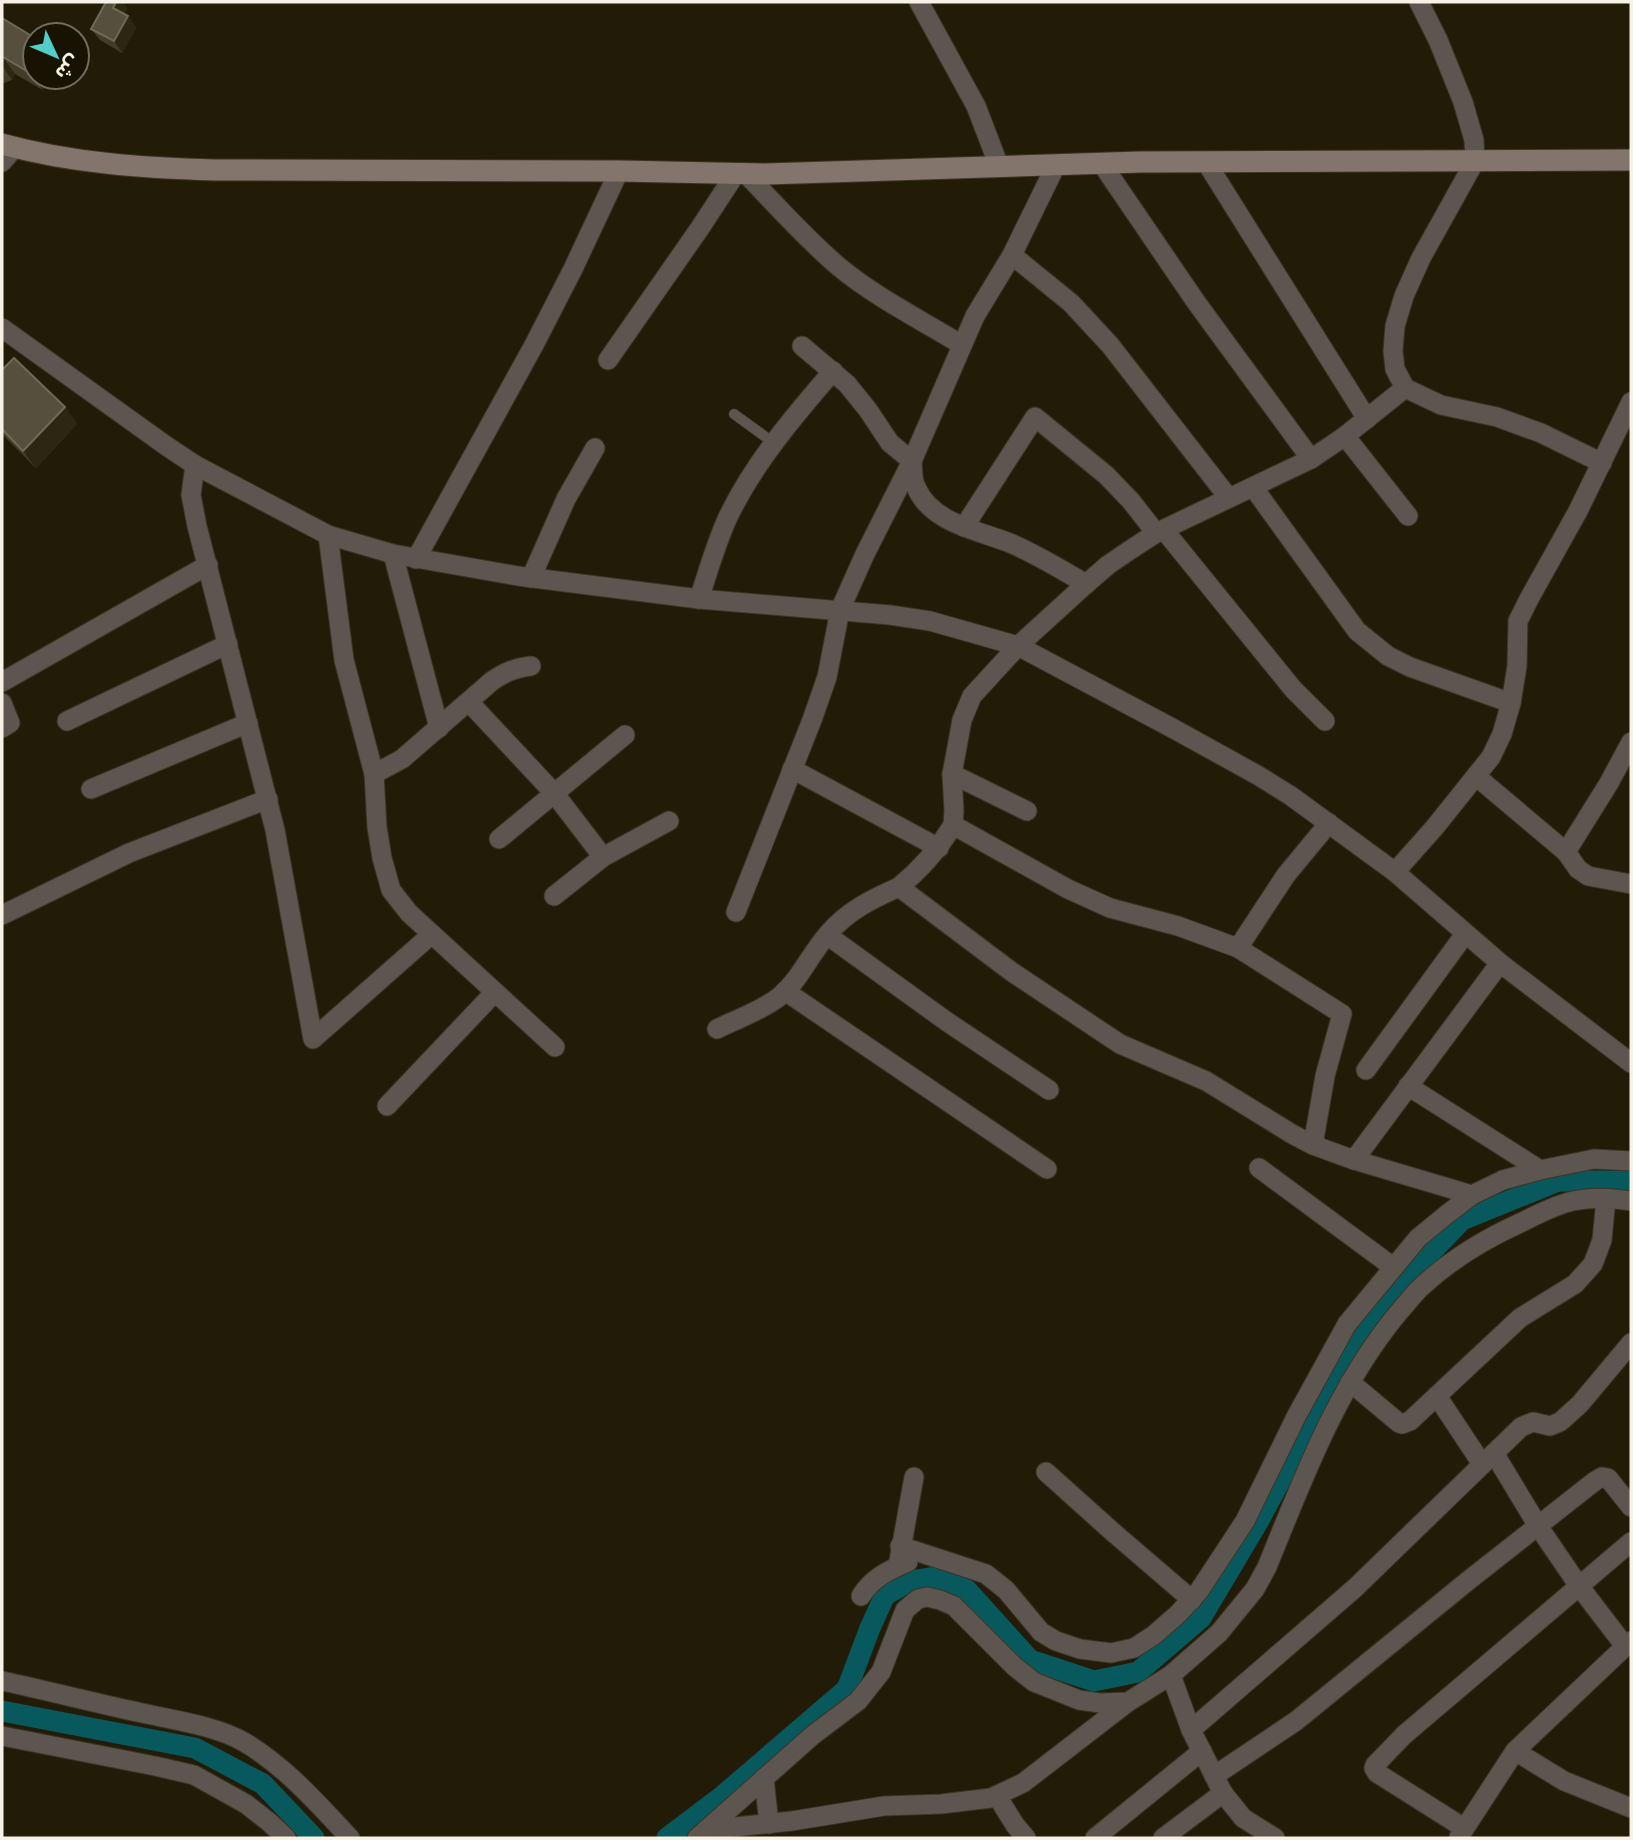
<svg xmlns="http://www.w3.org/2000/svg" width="1633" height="1840" font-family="'Roboto Condensed','Noto Sans Arabic',sans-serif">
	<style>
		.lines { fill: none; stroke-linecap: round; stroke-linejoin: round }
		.canal { stroke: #08595e; stroke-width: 21 }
		.lane-casing { stroke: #3b3523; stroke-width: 11 }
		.street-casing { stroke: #3b3523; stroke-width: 21 }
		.secondary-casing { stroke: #3b3523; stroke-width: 23 }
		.lane { stroke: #5d554f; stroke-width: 10 }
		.street { stroke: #5d554f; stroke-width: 19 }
		.secondary { stroke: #83756b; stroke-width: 21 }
		.wall { fill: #433c29 }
		.shaded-wall { fill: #2d2613 }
		.building { fill: #564f3e; stroke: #6f6958; stroke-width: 2 }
	</style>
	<rect width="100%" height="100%" fill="#221b08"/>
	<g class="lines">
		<g class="canal">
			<path d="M2 1711 195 1748 263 1784 314 1838"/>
			<path d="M667 1838 720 1798 847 1689 870 1628 885 1595 910 1581 935 1577 967 1590 1030 1660 1094 1681 1138 1672 1201 1618 1258 1522 1367 1319 1462 1220 1558 1181H1631"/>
		</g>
		<defs>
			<path id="lane" d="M734 414 774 443"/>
			<g id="street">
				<path d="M919 2 976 106 999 166"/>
				<path d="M1419 2 1438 40 1463 102 1474 140 1475 161 1421 258 1404 296 1395 326 1393 351 1395 369 1405 388 1441 405 1497 417 1541 433 1602 463"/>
				<path d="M2 162 15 147"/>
				<path d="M1206 162 1367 419"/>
				<path d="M1102 164 1196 302 1311 459"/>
				<path d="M745 173C776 205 805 238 838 266 875 297 921 320 962 345"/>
				<path d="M1012 255 1071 303 1110 345 1228 497"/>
				<path d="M2 328 165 445 195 465 328 535 393 554 518 576 699 599 890 615 930 621 1018 646 1174 729 1259 776 1291 796 1395 872 1500 963 1631 1063"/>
				<path d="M802 346 847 384 868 410 890 443 912 461C913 469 912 480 916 487 931 523 977 530 1010 543 1036 554 1061 569 1086 584"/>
				<path d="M608 360 700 228 736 173"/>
				<path d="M1345 436 1408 516"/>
				<path d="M195 465 191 495 197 526 275 830 313 1039 432 934"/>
				<path d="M1253 487 1357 631 1388 656 1410 667 1511 703"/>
				<path d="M964 527 1035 417 1106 475 1131 501 1156 533"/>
				<path d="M1164 530 1293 689 1325 721"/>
				<path d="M328 535 344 660 374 774 377 827 382 858 391 890 409 913 555 1047"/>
				<path d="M393 554 439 728"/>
				<path d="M416 559 534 345 573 269 619 171"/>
				<path d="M531 578 566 499 595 448"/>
				<path d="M699 599C708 572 716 543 728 517 754 463 794 416 833 371"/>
				<path d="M2 682 208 565"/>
				<path d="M469 702 554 793 603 857"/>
				<path d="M2 703 10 723 2 728"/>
				<path d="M67 721 228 644"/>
				<path d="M792 769 939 848"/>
				<path d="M374 774 402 759 492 681C505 672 515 668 531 666"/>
				<path d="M952 774 1027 811"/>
				<path d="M1477 777 1566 852 1578 869 1588 876 1631 884"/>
				<path d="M91 789 248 723"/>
				<path d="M953 825 954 811 952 774 962 720 972 696 1018 646 1086 584 1108 565 1130 550 1156 533 1311 459 1345 436 1405 388"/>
				<path d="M499 839 625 735"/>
				<path d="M1566 852 1609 783 1631 742"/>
				<path d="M1395 872 1435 827 1491 757 1502 734 1511 703 1517 666 1518 621 1529 599 1578 511 1631 402"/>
				<path d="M554 896 603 857 669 821"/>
				<path d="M736 912 812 720 827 677 840 610 865 554 912 461 975 316 1012 255 1056 165"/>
				<path d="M2 915 129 853 268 799"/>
				<path d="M827 935 946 1021 1049 1090"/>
				<path d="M1238 948 1286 875 1329 823"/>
				<path d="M785 991 1047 1169"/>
				<path d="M717 1029C737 1019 761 1011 779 997 800 980 810 954 828 934 847 911 872 899 899 887"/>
				<path d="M1366 1070 1465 934"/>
				<path d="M1408 1086 1540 1170"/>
				<path d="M387 1106 495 992"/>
				<path d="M1313 1145 1325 1076 1342 1014 1238 948 1178 926 1110 908 1068 889 953 825C938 850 921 869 899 887L1012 972 1120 1044 1206 1081 1292 1134 1313 1145 1354 1160 1472 1195"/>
				<path d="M1354 1160 1500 963"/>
				<path d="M1259 1168 1393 1267"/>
				<path d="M1350 1382 1399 1423 1402 1424 1410 1421 1520 1318 1575 1284 1593 1264 1602 1240 1606 1199"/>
				<path d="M1437 1396 1482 1464"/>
				<path d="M1494 1453 1538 1526 1579 1586 1625 1646"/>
				<path d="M1046 1472 1114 1533 1192 1600"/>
				<path d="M900 1546 986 1574 1006 1590 1041 1632 1056 1641 1080 1649 1111 1653 1134 1648 1154 1635 1178 1614 1199 1591 1245 1521 1297 1415 1347 1324 1418 1238 1446 1215 1472 1195 1503 1180 1540 1170 1594 1159 1631 1161"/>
				<path d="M898 1566 914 1477"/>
				<path d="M861 1596C872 1578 889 1570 908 1562"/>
				<path d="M1171 1675 1191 1730 1223 1793 1243 1818 1275 1838"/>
				<path d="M2 1681C49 1691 95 1703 142 1713 173 1720 217 1726 244 1742 285 1766 318 1804 350 1838"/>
				<path d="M1191 1730 1355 1588 1521 1427 1533 1422 1550 1426 1560 1422 1580 1404 1631 1343"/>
				<path d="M2 1736 155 1766 194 1775 246 1804 269 1822 286 1838"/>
				<path d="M1515 1751 1564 1781 1631 1808"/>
				<path d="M1214 1776 1296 1721 1469 1580 1595 1481 1602 1477 1608 1478 1631 1507"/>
				<path d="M764 1778 769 1824"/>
				<path d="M997 1796 1015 1825 1026 1838"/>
				<path d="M1464 1828 1377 1773 1374 1768 1375 1765 1404 1735 1631 1542"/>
				<path d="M706 1830 792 1821 884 1806 941 1804 991 1798 1023 1783 1128 1702"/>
				<path d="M1459 1837 1515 1751 1631 1641"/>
				<path d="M697 1838 813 1735 858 1701 881 1672 905 1610 918 1599 927 1597 940 1600 954 1606 1015 1667 1034 1682 1079 1700 1100 1703 1128 1702 1171 1675 1219 1633 1255 1589 1267 1567C1303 1479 1337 1386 1399 1312 1406 1304 1413 1295 1420 1288 1449 1261 1483 1240 1518 1224 1535 1216 1554 1205 1573 1201 1591 1197 1613 1198 1631 1201"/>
				<path d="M1095 1838 1202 1751"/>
				<path d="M1163 1838 1223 1793"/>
			</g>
			<path id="secondary" d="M2 144C71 163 144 168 215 170L619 171 766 174 1140 162 1631 160"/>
		</defs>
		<use href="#lane" class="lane-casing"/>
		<use href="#street" class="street-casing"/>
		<use href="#secondary" class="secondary-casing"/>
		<use href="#lane" class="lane"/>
		<use href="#street" class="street"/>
		<use href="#secondary" class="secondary"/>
	</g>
	<g class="wall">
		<path d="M106 2H123L127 8 124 14 128 16 136 28 122 53 100 40 91 29Z"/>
		<path d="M2 18 43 90 15 74 12 80 4 83 2 81Z"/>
		<path d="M2 370 65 407 77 424 36 468 2 434Z"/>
	</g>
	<g class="shaded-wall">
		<path d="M116 2H123L127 8 121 19 113 8Z"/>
		<path d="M128 16 136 28 122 53 114 41Z"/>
		<path d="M3 57 15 74 12 80 2 65Z"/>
		<path d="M35 65V77H51L43 90 30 73Z"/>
		<path d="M65 407 77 424 36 468 23 451Z"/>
	</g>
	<g class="building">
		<path d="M106 2H116L113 8 128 16 114 41 91 29Z"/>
		<path d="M2 18 35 38V65L30 73 3 57 2 58Z"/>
		<path d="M14 358 65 407 23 451 2 429V370Z"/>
	</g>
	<rect width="1633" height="1840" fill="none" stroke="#f6f2e6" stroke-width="7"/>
	<g transform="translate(56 56) rotate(134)"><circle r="33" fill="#181202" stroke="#716c5d" stroke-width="2"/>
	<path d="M0-5L12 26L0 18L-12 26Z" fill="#53cdc9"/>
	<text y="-10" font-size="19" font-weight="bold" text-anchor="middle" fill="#f6f2e6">ش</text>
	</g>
</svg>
